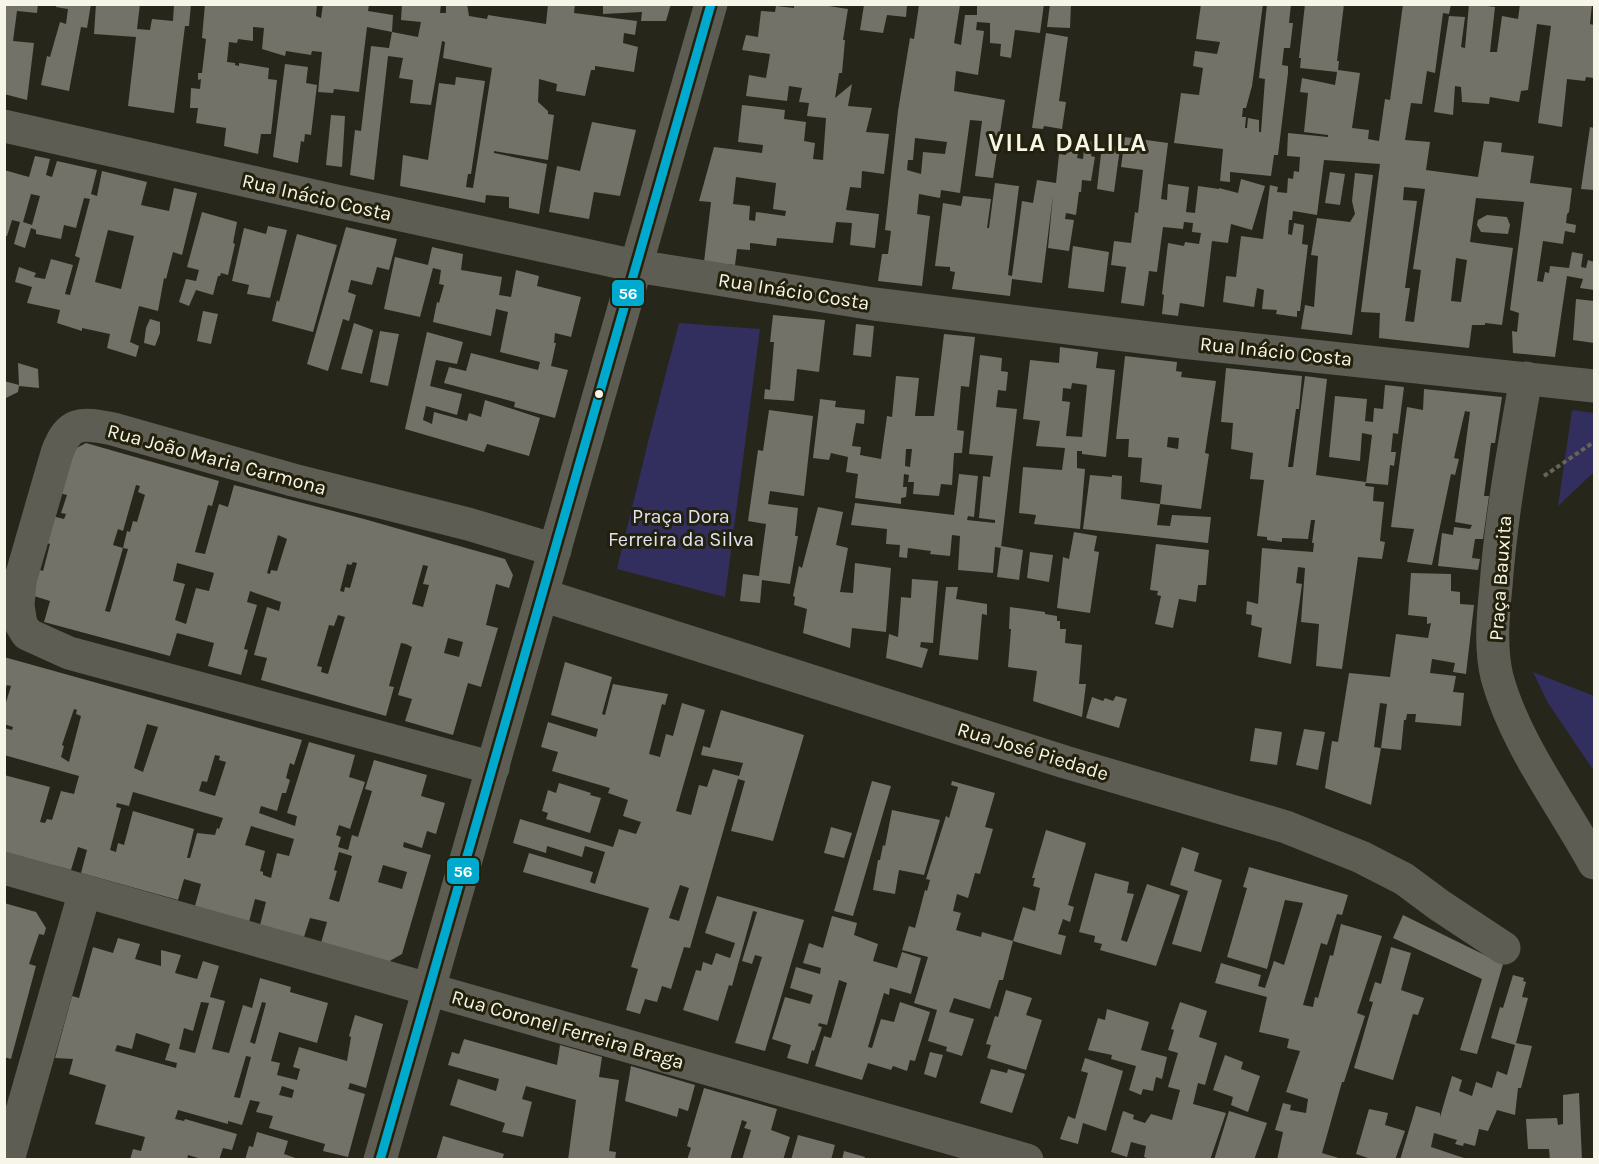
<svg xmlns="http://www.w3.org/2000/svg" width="1599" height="1164" font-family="Karla,sans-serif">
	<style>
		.green { fill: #322e5d }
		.building { fill: #737268; fill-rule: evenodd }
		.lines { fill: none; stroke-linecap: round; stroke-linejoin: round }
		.path { stroke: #64645b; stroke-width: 4; stroke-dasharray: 4.5 3; stroke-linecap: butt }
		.minor { stroke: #5e5d54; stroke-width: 33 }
		.bus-1-casing { stroke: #23210c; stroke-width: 14 }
		.bus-1 { stroke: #00a9ce; stroke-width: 9 }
		.bus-dot { fill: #f6f5e8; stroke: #23210c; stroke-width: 2 }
		.labels { text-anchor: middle; stroke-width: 6; stroke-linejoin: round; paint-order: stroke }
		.street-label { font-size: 20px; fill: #f6f5e8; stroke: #23210c }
		.park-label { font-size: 20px; fill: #e1e2f7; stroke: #23210c }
		.district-label { font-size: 26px; font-weight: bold; letter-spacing: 1.5px; fill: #f6f5e8; stroke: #23210c }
		.line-badge { stroke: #23210c; stroke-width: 2 }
		.badge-label { font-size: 16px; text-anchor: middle; font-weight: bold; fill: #fff }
	</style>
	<rect width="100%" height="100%" fill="#27261a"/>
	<g class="green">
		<path d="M679 323 760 329 725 597 617 569 650 434Z"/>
		<path d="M1572 410 1594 413V472L1558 506Z"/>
		<path d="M1533 672 1594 696V771L1548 703Z"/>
	</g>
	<g class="building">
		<path d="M4 4H38L37 13 17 11 13 41 34 43 27 100 4 94Z"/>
		<path d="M56 4H91L87 28 81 27 69 91 41 85 47 56 50 57 60 22 66 24 68 9 56 7Z"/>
		<path d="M96 4H140L137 29 150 30 152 19 173 21 174 4H191L189 26H185L174 113 128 106 136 37 94 34Z"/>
		<path d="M205 4H317L316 16 321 18 323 4H369L368 11 393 15 392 32 367 27 359 92 334 89 333 93 318 92 322 52 312 51 311 55 286 51 285 56 262 49 264 28 253 27V41L238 39 237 43 229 42 227 62 235 63V65L239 66V63L269 68 268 79 277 80 271 134H261L258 154 224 146 226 128 196 123 198 108H190L191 88 200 89 201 79 198 80V73H202L206 39 202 38Z"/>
		<path d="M402 4H441L440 13H446V4H467L469 16 487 19 488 15 546 24 548 4H575L574 13 637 21 635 35 624 33 623 43 638 47 634 72 595 66V70H591L585 96 556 91 557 84 539 79 538 102 548 111V114L554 115 548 160 494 151V153L547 164 539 214 509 208V197L486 195 485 203 400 186 403 155 428 160 439 83 455 85 456 77 485 81 471 174H468L466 187 473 188 492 68 443 58 445 42 442 41 431 105 410 103 413 80 399 78 403 58 388 56 374 180 350 175 355 130 361 131 371 46 389 48 392 32 418 37 421 22 401 20Z"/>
		<path d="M603 4H671L666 21H641L642 12 603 14Z"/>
		<path d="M794 4H816L848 9 843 40H845L842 73H839L835 98 852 84 848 106 872 108 866 132 889 134 884 174 862 171 861 188 850 187 846 210 879 214 875 248 850 245 852 223 836 222 833 243 777 238 776 246 750 243V250L737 249 735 265 704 262 711 202 699 201 714 147 762 153 763 145 738 142 742 105 785 110 784 119 806 122 804 141 815 143 813 159 823 160 826 118 807 116 809 103 799 102 802 88 789 86 787 101 746 96 749 75 766 78 770 54 742 50 746 35 758 37 761 11 775 12 776 6 794 8ZM736 177 776 183 773 209 786 211 785 216 756 212 755 221 749 220 750 206 733 204Z"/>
		<path d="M977 4H1044L1040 33 1015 30 1011 58 1000 56 1001 44 990 43V23L977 22 976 30 984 31 978 75 956 71 954 91 1005 100 993 178 975 176 982 121 970 120 960 193 941 190 940 198 919 194 917 214 930 216 922 286 878 281 882 254H888L891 231 885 230 898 111 910 38 914 39 919 5H960L954 43 961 45 965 15H977ZM915 138 947 142 945 154 923 152 921 174 907 170 908 160H913Z"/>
		<path d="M1050 4H1071L1070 28 1047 27Z"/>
		<path d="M1201 4H1263L1252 86 1246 108H1243L1242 117H1246L1245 128H1247L1248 118 1259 120V132H1261L1265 79 1259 78 1267 4H1291L1289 23H1293L1290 48H1284L1282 65 1288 66V73L1278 155H1274L1271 176 1230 172V182L1220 181 1223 149 1174 143 1181 93 1199 95 1203 68 1193 66 1195 51 1217 54 1220 42 1196 39Z"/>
		<path d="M1305 4H1344L1337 61H1339L1338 70 1360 73 1352 128 1369 130 1368 139 1379 141 1385 99 1390 100 1403 4H1451L1449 14 1443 13 1435 73 1427 71 1422 104 1411 103 1405 140 1430 142 1426 170 1478 177 1484 141 1502 143 1501 152 1534 156 1530 183 1572 188 1569 212 1567 214 1566 223 1576 225 1575 233 1565 231 1563 244 1543 241 1537 281 1543 282 1545 272 1549 273 1550 266 1569 268 1572 252 1583 254 1581 267 1586 268 1588 260 1594 262V290L1580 288 1583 279 1567 276 1555 357 1513 353 1512 331 1517 332 1519 313 1510 310 1524 202 1476 198 1470 242 1513 248 1502 325 1485 323V325H1472L1469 348 1379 338 1380 313 1361 312 1380 164 1324 160 1317 215 1293 211 1292 220H1289L1288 234 1292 235 1294 223 1304 225 1302 244 1308 245 1300 311H1297V317L1276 314 1277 310 1262 309 1264 290 1257 288 1254 307 1223 302 1226 276 1236 277 1241 236 1263 239 1270 185 1278 187 1277 192 1287 193 1288 178 1293 179 1294 171 1299 172 1300 157 1287 156 1288 133 1328 137V135L1304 132 1308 93 1300 92 1302 78 1335 85 1337 72 1300 68 1301 58H1299ZM1404 187 1425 189 1413 269 1421 270 1414 322 1405 321 1410 288H1405L1417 201 1403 200ZM1456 258 1467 260 1461 302 1451 301Z"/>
		<path d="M1469 4 1495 7 1490 52H1497L1502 16 1518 19 1520 4H1592L1590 24 1594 25V78L1586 77 1585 81 1567 79 1562 127 1538 123 1551 26 1537 24 1528 90 1521 91 1519 102 1490 97 1489 104 1462 102 1461 87 1455 86 1453 115 1434 112 1449 16 1465 17 1461 47 1465 48Z"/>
		<path d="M864 5H907L906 17 887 15 883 33 860 30Z"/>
		<path d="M1046 33 1068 37 1059 101 1066 102 1062 129 1044 126 1043 129 1032 128Z"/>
		<path d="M285 64 308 67 306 83 317 85 311 135 305 134 304 142 301 141 298 163 273 157Z"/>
		<path d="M331 115 345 116 342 167 326 165Z"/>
		<path d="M592 122 636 130 620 196 594 192 589 219 549 212 557 166 580 171Z"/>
		<path d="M1590 127 1594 128V190L1581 189Z"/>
		<path d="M1125 137 1168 143 1161 199 1167 200 1168 184 1189 187 1186 212 1195 213 1198 186 1219 189V188L1238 193 1241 179 1265 186 1252 230 1231 224 1228 243 1212 241 1204 307 1180 303 1178 316 1162 314 1164 295 1162 294 1168 243 1184 246 1185 242 1199 244 1201 233 1192 232 1193 223 1184 222 1183 229 1163 227 1157 272 1149 271 1144 306 1121 303 1126 267 1111 265 1114 241 1131 243 1135 212 1138 213 1143 170 1121 167Z"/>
		<path d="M1085 141 1093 142 1091 156 1095 157 1091 181 1082 180 1081 192H1079L1076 215 1066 213 1065 219 1074 220 1069 251 1048 248 1053 195 1042 283 1012 279 1010 296 952 289 955 272 950 271V267L935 266 943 203 961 206 963 196 991 199 987 228H989L995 183 1019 186 1008 275 1012 276 1022 201 1033 203 1037 180 1056 183 1059 154 1066 155 1067 151 1078 153 1077 158 1083 159Z"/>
		<path d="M1102 145 1120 148 1114 192 1097 189Z"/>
		<path d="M35 156 50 159 46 175 52 177 57 161 97 170 91 194 97 196 102 171 147 182 141 205 169 211 174 188 197 193 182 255 173 252 166 279 164 278 158 311 139 306 130 342 139 346 136 357 107 348 110 334 82 328V331L57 323 60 310 27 303 32 287 15 282 19 267 36 273 34 277 45 279 51 259 73 265 65 294 70 295 80 258 75 256 90 199 84 198 76 228 64 225 61 239 36 234V230L31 228 25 248 14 244 20 222 12 220 7 236H4V170L29 177ZM31 194 40 196 32 225 23 222ZM108 230 134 236 121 289 95 282Z"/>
		<path d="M1330 172 1345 174 1340 205 1325 203Z"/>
		<path d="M1355 173 1373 175 1352 335 1301 329 1305 305 1314 307 1318 256 1311 255 1317 218 1350 222 1355 214 1352 201Z"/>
		<path d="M202 212 237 222 233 243 235 244 228 275 221 273 220 276H218L213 295 196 290 189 306 179 302 186 279 196 281 199 270 187 267Z"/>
		<path d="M1487 215 1507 217 1510 225 1508 234 1481 232 1477 225 1478 220Z"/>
		<path d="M268 226 287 230 270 298 247 294 249 285 232 281 244 228 266 234Z"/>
		<path d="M346 227 397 239 389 270 377 267 372 285 351 280 348 292 356 295 349 321 343 319 328 371 307 364Z"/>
		<path d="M297 234 337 245 313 332 272 321 277 300 279 302Z"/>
		<path d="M1073 246 1109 252 1104 292 1068 288Z"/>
		<path d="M432 247 463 254 461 270 502 277 499 295 511 297 516 270 539 276 537 286 581 297 571 337 555 333 554 343H556L551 366 568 370 555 418 514 407 515 402 444 383 449 367 466 371 471 353 538 370 540 362 500 352 508 312 496 309 491 336 433 322 437 302 439 303 444 285 439 284 441 270 433 268 420 317 384 309 395 257 428 265Z"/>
		<path d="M1576 299 1594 301V343L1573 340Z"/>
		<path d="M203 311 218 314 211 344 197 341Z"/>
		<path d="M773 315 825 320 819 372 797 369 794 401 764 399 765 389 770 390 774 342H770Z"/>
		<path d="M150 319 160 322V333L155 346 144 343 146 328Z"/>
		<path d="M354 323 373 330 362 374 341 369Z"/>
		<path d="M856 324 874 326 871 357 853 355Z"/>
		<path d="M380 331 399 334 388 386 370 382Z"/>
		<path d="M427 332 463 342 457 364 436 360 430 386 462 394 457 415 426 406 423 420 432 424 434 412 467 421 469 413 481 417 485 400 540 418 529 456 487 444 484 452 405 429Z"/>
		<path d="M944 334 975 337 969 387 961 386 957 430 964 431 962 453H954L952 485 941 484 939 496 913 494 914 482H908L909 475 904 474 903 487H907L906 497 901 498V504L855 498 858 474 846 472 848 457 831 453 829 460 813 458 820 399 836 401 835 407 865 410 864 424 856 423 852 446 861 447 860 455 881 459 887 416 892 417 896 376 919 378 915 416H934ZM906 449H912L910 467 905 466Z"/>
		<path d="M1060 347 1098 352 1096 368 1115 370 1106 457 1082 454V451H1077V468L1085 469 1080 529 1034 524 1036 515 1019 513 1023 467 1062 470 1065 448 1036 446 1040 421 1023 419 1030 360 1059 363ZM1072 383 1087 385 1082 437 1066 436 1070 402 1062 401 1063 388 1071 389Z"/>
		<path d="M980 355 1002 358 1001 371 1008 372 1006 391 998 390 996 407 1017 409 1001 548 995 547 993 573 958 570 960 536 952 535 950 556 930 554 931 551 908 548 907 558 899 557 900 545 886 544 887 529 851 525 855 503 954 515 959 474 978 476 974 517 968 516 967 520 995 523V520L979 518 983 476 990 477 993 456 969 454Z"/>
		<path d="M1125 356 1177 362 1176 371 1182 372 1181 377 1216 381 1205 453 1209 454 1201 509 1160 504 1157 525 1170 526 1172 515 1211 517 1208 543 1083 529 1090 475 1112 477V475L1122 476 1121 499 1160 504 1162 485 1140 482 1142 458 1128 457 1129 439H1116ZM1168 437 1179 438 1178 449 1167 447Z"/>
		<path d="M18 363 38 369 39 388 19 386 18 392 4 399V381L19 385Z"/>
		<path d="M1226 368 1302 376 1299 409H1296L1288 467H1293L1305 376 1327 379 1316 475 1366 482 1365 486 1374 487 1373 501 1384 502 1380 541 1385 542 1382 559 1358 557 1342 669 1316 666 1319 624 1301 622 1305 568 1298 567 1296 583 1302 584 1291 664 1258 657 1262 628 1251 625 1252 615 1246 614 1247 601 1258 604 1262 548 1313 552 1314 543H1312L1315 520H1311L1308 539 1282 538V542L1267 540V537L1257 536 1264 480 1250 479 1253 453 1231 449 1233 423 1221 422Z"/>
		<path d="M1385 385 1404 387 1398 434 1393 433 1391 452H1396L1394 466 1390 465 1388 485 1366 483 1372 435 1362 433 1360 461 1329 457 1335 396 1367 399 1365 421 1373 422 1374 408 1383 409Z"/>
		<path d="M1424 389 1502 397 1495 443H1491L1484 496H1489L1483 539H1475L1472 558 1480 559 1478 570 1438 566 1442 533 1453 535 1454 527 1470 529 1472 525 1455 522 1470 412 1465 411 1454 458 1459 459 1455 475 1451 474 1432 565 1407 562 1414 529 1391 527 1407 407 1423 410Z"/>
		<path d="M769 410 813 416 804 496 770 491 768 504 798 508 795 536H798L790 584 762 580 760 603 740 601 743 574 759 576 766 524 748 521 758 450 763 451Z"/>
		<path d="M86 443 219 481 212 506 208 505 195 552 205 554 219 504 228 507 234 485 364 519 505 559 513 575 509 588 496 584 486 625 498 628 481 687 468 683 453 735 405 721 412 699 398 695 412 647 406 644 401 643 389 686 394 687 386 716 261 680 267 658 254 655 267 607 279 611 281 602 250 591 247 602 257 605 244 649 248 650 241 675 208 666 214 643 177 633 170 656 44 622 50 601 34 596 37 569 43 571 50 544 44 542 52 516 64 519 66 514 61 513 67 495 59 493 71 451ZM136 485 140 486 138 492 145 495 137 522 133 521 130 532 127 531 123 548 128 549 110 612 105 611 123 548 113 545 118 529 123 531ZM278 535 287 539 277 571 271 570 270 574 267 573ZM353 562 357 563 350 588 345 587 344 592 340 591 347 564 351 565ZM177 563 214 573 209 591 196 588 186 624 175 620 185 584 173 581ZM423 565 428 566 423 584 429 585 423 607 412 604ZM338 615 345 617 328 674 321 672 322 667 317 666 329 625 334 626ZM448 638 463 642 459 657 444 653Z"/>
		<path d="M818 507 843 512 836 545 848 548 840 592 853 593 855 563 891 568 886 632 852 628 850 648 803 633 807 609 794 605 795 597 793 596 799 566 802 568Z"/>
		<path d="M1074 532 1097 536 1094 551 1099 552 1090 613 1057 608 1063 557 1069 559Z"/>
		<path d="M1156 544 1209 550 1206 585H1198L1196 602 1179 599 1173 628 1155 624 1161 596 1157 595 1158 591 1150 590Z"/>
		<path d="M1001 546 1023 550 1019 580 997 577Z"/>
		<path d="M1030 552 1053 555 1049 582 1027 578Z"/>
		<path d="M1411 573 1451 574V591L1460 592V604L1474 605 1466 674 1453 672 1455 663 1432 659 1430 673 1456 676 1453 692 1464 693 1461 726 1415 722 1416 714H1407L1406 720H1404L1401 750 1381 748 1387 704 1380 703 1374 747 1381 748 1371 805 1325 788 1332 741 1338 742 1349 673 1390 677 1396 634 1428 638 1431 623 1427 624V617L1408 615Z"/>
		<path d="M912 579 938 581 933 643 921 642 920 647 928 649 922 668 886 658 889 634 898 637 901 597 911 598Z"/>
		<path d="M946 587H958L956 599 987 604V615L982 614 978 660 939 655Z"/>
		<path d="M1010 607 1045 612V614L1057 616V621H1060V629H1066L1065 643 1082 645 1079 684H1086L1082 717 1033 701 1037 671 1008 667 1011 629H1009Z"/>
		<path d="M4 657 302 740 294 765 290 763 286 778 290 780 286 793H282L277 811 261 806 259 813 295 826 297 816 287 813 309 742 355 755 349 777 365 782 350 829 339 825 336 835 341 837 338 847 348 850 352 835 358 837 372 791 365 789 374 760 427 775 421 796 445 803 436 834 427 831 422 848 404 842 403 847 431 855 402 954 388 962 321 943 327 922 310 918 304 937 260 925 266 902 255 899 249 922 195 906 201 884 184 879 178 900 81 873 87 850 78 847 71 870 4 852V775L50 787 40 822 45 823 47 819 52 820 61 791 74 794 79 776 4 755V728L12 730 13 727 4 724V709L11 686 7 685 4 692ZM74 709 77 710 76 714 81 716 69 762 61 757 64 746 62 745ZM147 724 158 727 143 772 134 768ZM215 755 220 756 219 760 226 762 215 796 199 791 202 781 207 782ZM133 792 223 818 219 829 217 828 215 835 197 833 190 858H187L194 829 133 811 124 845 118 843 116 852 110 850 121 808 116 807 117 803 129 806ZM251 826 294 839 289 856 277 853 271 878 263 875V872L260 871 265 851 245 845ZM339 852 352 856 339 902 329 899 337 871 334 870ZM383 865 407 872 402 889 378 882Z"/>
		<path d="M565 662 612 677 602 714 605 715 613 684 668 694 665 705 662 704 649 754 660 757 666 734 673 736 682 703 705 710 676 811 691 815 699 785 707 787 713 769 739 776 743 763 701 755 703 746 710 748 721 710 804 735 773 841 731 831 745 781 738 779 690 948 684 947 671 989 662 986 657 1002 645 999 640 1014 626 1010 638 969 631 967 649 908 523 872 529 853 593 872 590 882 595 884 605 852 585 846 582 857 547 846 546 853 513 843 520 819 613 847 619 829 636 834 641 822 623 816 628 800 608 793 610 788 552 771 558 752 541 747 548 722 596 737 598 729 551 715ZM680 885 689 888 679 921 669 918Z"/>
		<path d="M1116 696 1127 699 1119 728 1086 718 1092 697 1103 701 1105 698 1113 701Z"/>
		<path d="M1255 728 1282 732 1277 765 1250 761Z"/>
		<path d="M1304 729 1325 732 1318 770 1296 765Z"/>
		<path d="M872 781 891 786 853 916 834 911Z"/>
		<path d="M952 781 995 793 985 827 993 829 980 874 975 873 968 898 957 894 953 911 961 913 956 930 981 937 982 932 1013 941 1003 980H999L990 1009 954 998 949 1012 974 1019 962 1056 946 1051 947 1047 928 1041 937 1010 914 1003 928 957 902 950 909 926 915 928 925 890 927 891 930 880 926 879 946 816 949 818 958 787 951 785Z"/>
		<path d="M559 783 591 793 590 795 601 798 590 833 546 819 548 813 542 811 548 790 556 793Z"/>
		<path d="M892 810 940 820 924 875 899 870 895 894 873 890 878 860H880L883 845 885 846Z"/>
		<path d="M831 827 852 833 844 858 824 853Z"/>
		<path d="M1046 830 1086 843 1068 905 1074 907 1070 922 1063 919 1058 934 1066 936 1061 955 1013 941 1023 907 1035 911 1040 888 1033 886 1035 878H1032Z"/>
		<path d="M1182 847 1199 853 1194 871 1222 880 1201 952 1172 944 1188 891 1170 885Z"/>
		<path d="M1249 867 1348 895 1342 915 1337 914 1327 945 1321 943 1303 1005 1313 1007 1315 997 1318 998 1330 955 1333 956 1341 924 1382 936 1357 1013 1365 1016 1344 1082H1342L1322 1153 1345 1160H1277L1283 1132 1275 1130 1283 1103 1291 1105 1290 1110 1306 1113 1308 1099 1286 1092 1300 1051 1287 1048 1289 1039 1259 1032 1267 997 1215 983 1221 963 1261 975 1258 986 1265 988 1274 961 1284 965 1303 903 1285 900 1267 969 1227 957 1247 888 1243 887Z"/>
		<path d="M1095 873 1129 882 1127 893 1134 894 1121 940 1127 942 1147 884 1180 895 1156 966 1100 950 1102 944 1094 942 1095 936 1079 932Z"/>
		<path d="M717 896 804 920 765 1051 735 1043 762 957 755 955 752 964 742 961 757 912 753 911 732 986 729 985 718 1021 683 1010 696 970 701 971 703 962 712 965 716 953 730 958 735 943 705 933Z"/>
		<path d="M4 903 36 912 46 928 44 935 39 934 29 964 36 966 11 1059 4 1057Z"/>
		<path d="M1403 915 1503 964 1477 1054 1460 1050 1482 979 1393 938Z"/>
		<path d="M832 916 857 923 854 935 878 944 873 961 897 968 902 952 921 958 911 994 890 988 889 995 884 993 868 1047 872 1048 881 1019 894 1022 900 1002 930 1012 915 1061 910 1060 907 1071 893 1066 891 1070 868 1063 862 1080 815 1066 824 1036 831 1038 847 983 839 980 827 1025 819 1023 818 1026 822 1027 814 1051 812 1050 808 1064 787 1058 791 1045 772 1039 785 997 810 1004 813 995 790 988 796 967 820 974 821 968 803 963 809 943 823 948Z"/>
		<path d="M118 938 140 944 135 959 161 966V950L181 955 175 973 197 979 203 961 219 966 210 997 225 1001 212 1049 229 1053 243 1005 252 1008 260 978 291 987 290 992 328 1003 317 1043 279 1032 271 1061 280 1063 277 1075 297 1080 300 1069 293 1067 299 1047 347 1061 351 1037 349 1036 355 1015 383 1024 366 1088 350 1083 348 1089 365 1094 348 1157 323 1151 325 1144 269 1128 273 1116 256 1112 260 1102 250 1100 242 1125 228 1121V1124L178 1110 175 1119 184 1121 185 1119 237 1134 232 1150 223 1148 219 1160H205L188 1155 187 1160H130L133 1149 141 1151 145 1137 95 1124 106 1085 69 1074 73 1059 55 1058 72 996 79 998 93 947 113 953ZM201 1002 209 1003 195 1053 179 1049 184 1028 193 1031ZM262 1002 266 1003 255 1044 250 1042ZM136 1033 170 1044 165 1060 177 1063 176 1068 115 1051 117 1045 132 1049ZM246 1056 251 1057 240 1098 234 1097ZM282 1086 294 1090 292 1098 279 1095Z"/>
		<path d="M1391 947 1411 953 1401 990 1424 998 1418 1015 1413 1014 1393 1080 1354 1068 1373 1002 1369 1001 1375 982 1381 984Z"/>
		<path d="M1513 975 1524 978 1523 981 1526 982 1522 997 1528 998 1516 1043 1532 1046 1521 1088H1518L1515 1115 1497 1110 1488 1131 1479 1129 1475 1146 1464 1143 1463 1146 1455 1144 1457 1140 1434 1133 1431 1147 1470 1160H1400L1416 1106 1440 1113V1117L1452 1076 1462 1080 1459 1091 1472 1096 1476 1082 1492 1088 1497 1071 1507 1075 1515 1045 1491 1038 1500 1007 1503 1008Z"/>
		<path d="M1006 990 1032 998 1026 1015 1042 1020 1026 1070 987 1058 991 1045 986 1044 995 1016 998 1017Z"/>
		<path d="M1180 1002 1207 1011 1199 1037 1217 1043 1205 1085 1198 1083 1193 1104 1226 1113 1210 1160H1153L1144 1157 1146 1146 1131 1142 1127 1157 1111 1152 1123 1111 1134 1115 1133 1119 1145 1123 1151 1114 1172 1120 1180 1090 1168 1087 1178 1053 1168 1050 1174 1030 1171 1029Z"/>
		<path d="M1107 1009 1149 1022 1141 1050 1167 1057 1162 1079 1156 1077 1153 1091 1143 1089 1141 1095 1129 1090 1136 1066 1111 1059 1112 1055 1088 1050 1098 1018 1105 1020Z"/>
		<path d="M464 1039 557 1065 560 1045 602 1057 599 1077 619 1080 609 1151 616 1152 615 1160H568L576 1100 526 1086 522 1099 532 1102 523 1137 502 1132 505 1123 450 1105 458 1079 496 1091 499 1079 448 1065 452 1052 459 1054Z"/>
		<path d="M930 1052 943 1055 936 1078 924 1074Z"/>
		<path d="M1225 1055 1243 1062 1241 1069 1260 1076 1248 1112 1231 1105 1233 1097 1213 1090Z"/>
		<path d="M1085 1058 1123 1071 1106 1131 1083 1123 1078 1144 1060 1139 1068 1116 1075 1119 1088 1073 1081 1071Z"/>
		<path d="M631 1066 695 1085 688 1111 679 1108 677 1117 625 1101Z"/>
		<path d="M991 1069 1007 1073 1008 1069 1025 1074 1012 1113 980 1103Z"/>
		<path d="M704 1088 777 1109 771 1130 790 1137 783 1160H742L751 1130 744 1128 747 1122 742 1120 730 1160H687L691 1148 687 1146Z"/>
		<path d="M1579 1093 1582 1160H1550L1549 1149H1528L1526 1119 1557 1118 1558 1125 1563 1124V1095Z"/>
		<path d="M1369 1109 1388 1113 1385 1125 1405 1131 1395 1160H1374L1356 1154Z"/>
		<path d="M1229 1111 1267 1123 1254 1160H1214Z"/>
		<path d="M257 1132 288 1141 284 1154 301 1160H245L249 1146 253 1147Z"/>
		<path d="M798 1135 835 1145 831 1160H791Z"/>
		<path d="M443 1136 504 1154 502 1160H436Z"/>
		<path d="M844 1151 865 1157 864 1160H842Z"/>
	</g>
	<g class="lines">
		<path class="path" d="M1544 476 1594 442"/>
		<g class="minor">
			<path d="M4 126 341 202 636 266 874 304 1182 342 1594 386"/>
			<path d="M1526 378C1514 447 1501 516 1496 586 1493 615 1490 648 1497 677 1515 743 1561 803 1594 863"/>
			<path d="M542 595 1065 762 1286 827 1361 857 1404 879 1439 905 1504 948"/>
			<path d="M493 768 69 653 27 634 21 624 18 606 20 581 57 453C69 420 82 423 113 429L293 480 468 524 555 550"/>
			<path d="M4 868 1027 1160"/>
			<path d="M8 1160 85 891"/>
			<path d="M380 1160 711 4"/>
		</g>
		<defs>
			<path id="bus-1" d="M380 1160 711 4"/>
		</defs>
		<use href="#bus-1" class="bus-1-casing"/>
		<use href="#bus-1" class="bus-1"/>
	</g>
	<circle class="bus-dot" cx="599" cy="394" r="5"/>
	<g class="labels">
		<g class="street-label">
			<text transform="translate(317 197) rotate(13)" y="7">Rua Inácio Costa</text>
			<text transform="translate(794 291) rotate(9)" y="7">Rua Inácio Costa</text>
			<text transform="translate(1276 351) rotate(6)" y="7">Rua Inácio Costa</text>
			<text transform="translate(217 459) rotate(15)" y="7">Rua João Maria Carmona</text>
			<text transform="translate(1500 578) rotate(-86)" y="7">Praça Bauxita</text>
			<text transform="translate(1033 751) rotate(17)" y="7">Rua José Piedade</text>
			<text transform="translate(568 1029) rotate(16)" y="7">Rua Coronel Ferreira Braga</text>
		</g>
		<g class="park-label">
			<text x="681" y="523">Praça Dora<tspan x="681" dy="23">Ferreira da Silva</tspan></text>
		</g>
		<g class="district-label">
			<text x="1068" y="151">VILA DALILA</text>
		</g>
	</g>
	<g class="line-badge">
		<rect x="611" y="279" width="34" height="28" rx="6" fill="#00a9ce"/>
		<rect x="446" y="857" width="34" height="28" rx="6" fill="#00a9ce"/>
	</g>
	<g class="badge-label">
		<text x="628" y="299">56</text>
		<text x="463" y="877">56</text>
	</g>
	<rect width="1599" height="1164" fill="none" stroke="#f6f5e8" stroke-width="12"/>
</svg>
